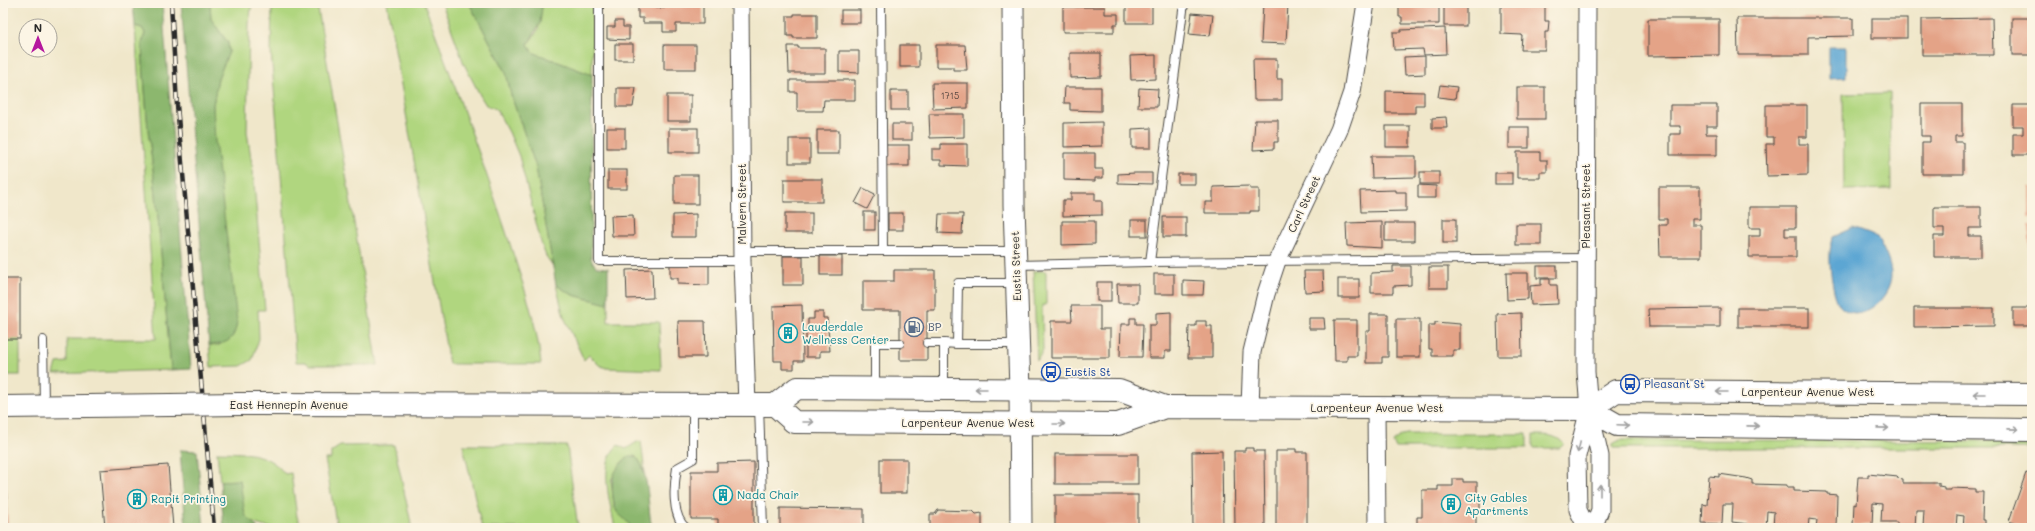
<svg xmlns="http://www.w3.org/2000/svg" width="2035" height="531" font-family="Mali,sans-serif">
	<style>
		.green { fill: #b0d67f; stroke: #6e8055 }
		.forest { fill: #8cb76e; stroke: #5c714c }
		.water { fill: #5ba6d3; stroke: #43687f }
		.building { fill: #e4a387 }
		.lines { fill: none; stroke-linecap: round; stroke-linejoin: round }
		.service-casing { stroke: #494743; stroke-width: 10 }
		.minor-casing { stroke: #494743; stroke-width: 19 }
		.tertiary-casing { stroke: #494743; stroke-width: 23 }
		.secondary-casing { stroke: #494743; stroke-width: 24 }
		.service { stroke: #fff; stroke-width: 8 }
		.minor { stroke: #fff; stroke-width: 17 }
		.tertiary { stroke: #fff; stroke-width: 21 }
		.secondary { stroke: #fff; stroke-width: 22 }
		.rail-casing { stroke: #2b2b2b; stroke-width: 4.5 }
		.rail { stroke: #fcf5e5; stroke-width: 3; stroke-dasharray: 9; stroke-linecap: butt }
		.secondary-bridge-casing { stroke: #494743; stroke-width: 24; stroke-linecap: butt }
		.secondary-bridge { stroke: #fff; stroke-width: 22 }
		.oneway { stroke: #a0a0a0 }
		.labels { text-anchor: middle; stroke-width: 3.5; stroke-linejoin: round; paint-order: stroke }
		.number-label { font-size: 9px; fill: #594942 }
		.street-label { font-size: 11px; fill: #2b2b2b; stroke: #fcf5e5 }
		.culture-label { font-size: 11px; fill: #0d838f; stroke: #fcf5e5; text-anchor: start }
		.service-label { font-size: 11px; fill: #4e5e75; stroke: #fcf5e5; text-anchor: start }
		.transit-label { font-size: 11px; fill: #164399; stroke: #fcf5e5; text-anchor: start }
	</style>
	<rect width="100%" height="100%" fill="#fcf5e5"/>
	<filter id="ink" filterUnits="userSpaceOnUse"><feTurbulence type="fractalNoise" baseFrequency=".025" numOctaves="2"/><feDisplacementMap in="SourceGraphic" scale="8" xChannelSelector="R" yChannelSelector="G"/><feConvolveMatrix kernelMatrix="1 2 1 2 8 2 1 2 1" color-interpolation-filters="sRGB"/></filter>
	<filter id="wash" filterUnits="userSpaceOnUse"><feTurbulence type="fractalNoise" baseFrequency=".012" numOctaves="4" result="noise"/><feDisplacementMap in="SourceGraphic" scale="16" xChannelSelector="R" yChannelSelector="G"/><feGaussianBlur stdDeviation="0.9" result="paint"/><feColorMatrix in="noise" values="0 0 0 0 0 0 0 0 0 0 0 0 0 0 0 0 0 1.4 0 .05"/><feComposite in="paint" operator="in"/></filter>
	<g filter="url(#wash)">
		<rect width="100%" height="100%" fill="#f0e7ca"/>
		<g class="green">
			<path d="M210 3H252L249 23 247 132 253 171 265 310H258L259 339 252 360 241 366 211 367 209 345H220L213 105 218 78 229 52 228 43 211 19Z"/>
			<path d="M272 3H317L378 365H310L305 362H296L271 51Z"/>
			<path d="M387 3H424C453 82 483 161 509 241 522 282 537 321 541 364H449Z"/>
			<path d="M442 3H469L506 72 511 95 536 167 553 266 546 256 542 246 519 156 509 132 496 109 486 105 481 97 464 64Z"/>
			<path d="M539 3H593L592 75 532 52 528 44 538 30 542 7Z"/>
			<path d="M135 26 142 28 145 33 142 44 143 63 148 129 156 194 171 370 54 374 57 363 67 362V339H156Z"/>
			<path d="M1890 93 1891 189 1844 190 1843 94Z"/>
			<path d="M1033 271H1046V305H1042L1043 350 1037 361Z"/>
			<path d="M556 285 573 295 608 304V322H659L661 370 606 368 599 365 589 355 584 360 564 317Z"/>
			<rect x="3" y="339" width="17" height="36"/>
			<path d="M1407 434H1527V448H1396L1393 442 1402 435Z"/>
			<path d="M1533 435C1545 435 1556 434 1564 444L1560 448H1533Z"/>
			<path d="M1620 440 2032 441V448H1613L1611 445Z"/>
			<path d="M641 441 645 473 639 460 629 456 621 463 611 480 614 506 629 522 631 528H615C611 505 597 463 618 445L626 449 637 442Z"/>
			<path d="M394 445 412 528H337L325 459H331V452L340 446Z"/>
			<path d="M463 445 567 446 578 528H482Z"/>
			<path d="M217 452C244 453 267 451 285 474L291 473 297 517 302 528C284 528 253 531 245 514 241 505 242 491 240 480L220 481Z"/>
		</g>
		<g class="forest">
			<path d="M133 3H162L191 369 171 370 156 194 148 129 143 63 142 44 145 33 142 28 135 26Z"/>
			<path d="M181 3H210L211 19 228 43 229 52 218 78 213 105 215 141 237 321C235 340 228 344 209 345Z"/>
			<path d="M469 3H539L542 7 540 23 528 44 532 52 592 75 591 259 596 267 608 268V304L573 295 556 285 536 167 511 95 506 72Z"/>
			<path d="M180 450 197 451 204 528H186Z"/>
			<path d="M629 456H635C650 469 647 508 652 528H631C628 520 622 518 617 512 614 507 614 502 613 497 611 477 613 470 629 456Z"/>
			<path d="M240 480 245 515 258 528H224L220 481Z"/>
		</g>
		<g class="water">
			<path d="M1829 47H1846V77L1829 78Z"/>
			<path d="M1853 228 1877 237C1883 248 1892 264 1891 277 1890 298 1862 324 1842 308 1833 302 1829 264 1830 253 1830 248 1832 242 1833 237Z"/>
		</g>
		<g id="blocks">
			<g class="building">
				<path d="M638 3H656V8H664V3H703V24H676V32H663V23H643V18H638Z"/>
				<path d="M918 3H954V4L918 5Z"/>
				<rect x="1126" y="3" width="26" height="20"/>
				<path d="M1263 3H1288L1286 44 1261 43Z"/>
				<path d="M1399 3H1439V24H1402V17H1399Z"/>
				<path d="M1545 3V21H1549L1548 32H1545V50H1521L1522 35 1501 34V4Z"/>
				<rect x="1444" y="4" width="22" height="22"/>
				<path d="M1063 7H1105V14H1118V24H1114V32H1063Z"/>
				<rect x="841" y="10" width="19" height="13"/>
				<path d="M1192 13 1213 15 1210 36 1189 34Z"/>
				<path d="M794 14H817V38H793V36H787V16H794Z"/>
				<path d="M1737 18H1853V36L1808 37V55H1738Z"/>
				<rect x="1872" y="18" width="35" height="20"/>
				<path d="M1992 18 1993 55H1922V19Z"/>
				<rect x="2012" y="18" width="20" height="37"/>
				<path d="M1648 19H1719V55L1648 56Z"/>
				<path d="M615 21H623V27H629V40L607 39V27H615Z"/>
				<path d="M1445 28 1446 54 1424 55 1423 49 1394 50 1393 32H1401V30Z"/>
				<rect x="615" y="44" width="18" height="16"/>
				<rect x="664" y="45" width="32" height="24"/>
				<rect x="900" y="45" width="19" height="22"/>
				<path d="M936 45H965L967 70H953V67H936Z"/>
				<path d="M788 46H798V48H825V73H789Z"/>
				<path d="M839 51H859V73L839 72Z"/>
				<path d="M1070 53H1101V77L1070 78Z"/>
				<path d="M1156 55V79L1131 80 1130 56Z"/>
				<path d="M1425 56V74L1405 75 1404 57Z"/>
				<path d="M1253 59H1277V79H1282V100H1254Z"/>
				<path d="M790 80H855V100H824L823 111H797V92H790Z"/>
				<path d="M932 83H968V108L933 109Z"/>
				<path d="M1440 85 1457 87 1455 99 1438 97Z"/>
				<path d="M1065 87H1101V111L1070 110V103H1064Z"/>
				<rect x="1517" y="87" width="28" height="32"/>
				<path d="M617 88H636L633 107H617Z"/>
				<path d="M1139 88 1158 89 1157 107H1138Z"/>
				<rect x="891" y="91" width="17" height="19"/>
				<path d="M1386 91 1424 92V105H1415V113H1386Z"/>
				<rect x="667" y="95" width="24" height="26"/>
				<path d="M1921 104H1962V136H1955V142H1963V174H1922V142H1930V136H1921Z"/>
				<path d="M1670 105H1717V126H1706V134H1717V155H1670V134H1681V126H1670Z"/>
				<path d="M1766 105H1807V137H1799V144H1808V175L1767 176 1766 144H1774V137H1766Z"/>
				<path d="M2013 105H2032V155H2013V134H2023V126H2013Z"/>
				<path d="M929 114H964V137L930 138Z"/>
				<path d="M1446 117 1447 128H1432V118Z"/>
				<path d="M1255 120H1278V142H1274V149L1253 150Z"/>
				<path d="M1102 122V146L1064 147V123Z"/>
				<rect x="892" y="124" width="20" height="16"/>
				<rect x="1386" y="126" width="24" height="21"/>
				<rect x="1509" y="127" width="20" height="21"/>
				<rect x="607" y="128" width="18" height="20"/>
				<rect x="669" y="128" width="29" height="24"/>
				<path d="M1151 128V148H1132V129Z"/>
				<rect x="817" y="130" width="22" height="24"/>
				<rect x="789" y="139" width="21" height="24"/>
				<path d="M941 144H967V166L941 165V160H932V149H941Z"/>
				<rect x="886" y="145" width="23" height="21"/>
				<path d="M1517 152H1540V160H1547V172H1540V178H1517Z"/>
				<path d="M1064 153H1095V169H1103V178H1095V181L1064 180Z"/>
				<path d="M1371 156H1416V177L1372 178Z"/>
				<rect x="608" y="170" width="19" height="19"/>
				<rect x="1420" y="172" width="19" height="12"/>
				<path d="M1135 173H1152V184L1118 183V174Z"/>
				<rect x="1495" y="173" width="17" height="11"/>
				<rect x="1178" y="174" width="17" height="10"/>
				<rect x="674" y="175" width="24" height="29"/>
				<rect x="784" y="179" width="38" height="23"/>
				<path d="M1418 185 1436 186V198H1418Z"/>
				<path d="M1250 186V189H1259V211H1250V213H1205V202H1213V187Z"/>
				<rect x="2029" y="186" width="3" height="32"/>
				<path d="M1659 187H1700V219H1692V225H1701V257H1660L1659 225H1667V219H1659Z"/>
				<path d="M863 188 875 194 867 209 855 203Z"/>
				<path d="M1396 190V192H1406V211L1361 212 1360 191Z"/>
				<path d="M1071 193H1095V201H1102V215L1063 216V200H1071Z"/>
				<path d="M1749 207H1796V228H1785V236H1796V257H1749V236H1760V228H1749Z"/>
				<path d="M1934 207H1981V228H1969V236H1981V257H1934V236H1944V228H1934Z"/>
				<rect x="864" y="212" width="11" height="18"/>
				<rect x="785" y="213" width="27" height="20"/>
				<rect x="888" y="213" width="15" height="17"/>
				<path d="M696 214V237H673V215Z"/>
				<path d="M939 214H963L962 234 938 233Z"/>
				<path d="M633 215 634 236H612L611 216Z"/>
				<rect x="1163" y="217" width="23" height="20"/>
				<rect x="1443" y="219" width="13" height="24"/>
				<rect x="1131" y="220" width="16" height="16"/>
				<path d="M1062 221H1095V244L1062 245Z"/>
				<path d="M1382 222V248L1347 246 1346 223Z"/>
				<rect x="1385" y="223" width="29" height="18"/>
				<rect x="1516" y="224" width="25" height="21"/>
				<rect x="2029" y="225" width="3" height="32"/>
				<rect x="783" y="256" width="20" height="29"/>
				<rect x="820" y="256" width="22" height="19"/>
				<path d="M670 264H709V285L678 284V278H670Z"/>
				<path d="M1393 266H1411V285L1393 286V293H1371V273L1393 272Z"/>
				<rect x="1537" y="266" width="20" height="12"/>
				<rect x="1429" y="267" width="19" height="21"/>
				<path d="M652 269 653 298 627 299 626 270Z"/>
				<path d="M894 270H935V310H927V360H900V310H863V281H894Z"/>
				<path d="M1304 271H1323L1324 291 1305 292Z"/>
				<path d="M1506 273H1528V299L1507 300Z"/>
				<rect x="1154" y="274" width="20" height="20"/>
				<rect x="3" y="279" width="17" height="60"/>
				<rect x="1338" y="279" width="21" height="19"/>
				<path d="M1541 279H1550V285H1557L1558 304 1531 305 1530 286 1541 285Z"/>
				<path d="M1183 280 1204 281 1203 295H1183Z"/>
				<rect x="1097" y="282" width="14" height="19"/>
				<path d="M1117 284H1138V303H1118Z"/>
				<path d="M802 305 803 361H794V369H782V361H774L773 306Z"/>
				<path d="M1071 306H1100V329H1110V358H1051V321H1072Z"/>
				<path d="M1720 308V327H1649L1648 309Z"/>
				<rect x="1738" y="308" width="71" height="19"/>
				<path d="M1914 308H1994V326L1914 327Z"/>
				<rect x="2013" y="308" width="19" height="18"/>
				<path d="M814 312H823V318H827L830 351H820V357H806V329H808V319H814Z"/>
				<path d="M1171 312V351H1165V358H1149V325H1156V313Z"/>
				<path d="M1521 313 1522 356H1498L1497 314Z"/>
				<path d="M1370 314H1388V357H1382V363H1366V331H1370Z"/>
				<path d="M1130 318H1136V324H1143L1142 357H1120L1121 324H1130Z"/>
				<path d="M1309 318H1324L1325 329H1309Z"/>
				<rect x="1396" y="319" width="24" height="38"/>
				<path d="M1334 320H1357V356H1347V361H1335Z"/>
				<path d="M678 321H705L706 357H679Z"/>
				<path d="M1196 321H1206V326H1212V358H1188L1189 326H1196Z"/>
				<path d="M1435 322 1460 324V350H1453V356H1432V349H1429V325H1435Z"/>
				<path d="M1245 448H1253V451H1264L1265 528H1235L1234 451H1245Z"/>
				<path d="M1288 449H1296V452H1307V528H1276V451H1288Z"/>
				<path d="M1222 451 1223 528H1193L1192 452Z"/>
				<rect x="1055" y="454" width="83" height="30"/>
				<rect x="880" y="459" width="27" height="34"/>
				<path d="M754 462V528H718V519H691V471H717V463Z"/>
				<path d="M168 465 173 528H105L100 470Z"/>
				<path d="M2026 473 2032 475V512L2026 527 2009 521Z"/>
				<path d="M1719 474 1746 478 1752 480V484L1787 485V487H1794V491L1827 492V494L1837 495 1836 528H1816L1817 520 1809 519 1808 528H1773L1774 512 1767 511 1766 528H1747L1748 524 1732 522 1733 504H1723L1722 524 1702 523 1703 504 1707 505 1709 476 1719 477Z"/>
				<path d="M1868 474 1898 477 1897 478 1903 479V483H1939V486L1944 487V490H1951V488L1975 489V492H1983L1982 520H1984V528H1963L1964 516 1957 515 1956 528H1923L1924 510H1916L1915 528 1897 527V522H1881L1882 504 1873 503 1872 525H1853L1854 504 1856 505 1858 477H1868Z"/>
				<path d="M1453 479H1463V482H1477V497H1480V512H1476V526H1481V528H1417V517H1422V490H1438V486H1453Z"/>
				<path d="M3 481H6L8 528H3Z"/>
				<rect x="1055" y="495" width="83" height="31"/>
				<path d="M780 508 864 509V528H780Z"/>
				<path d="M938 510 973 511 976 514 982 513V528H930V514H935Z"/>
			</g>
		</g>
	</g>
	<g filter="url(#ink)">
		<use href="#blocks" fill-opacity="0" stroke="#494743" stroke-width="1"/>
		<g class="lines">
			<defs>
				<g id="service">
					<path d="M599 3V261H742"/>
					<path d="M881 3 883 250"/>
					<path d="M742 251H1015"/>
					<path d="M1150 262 1184 3"/>
					<path d="M1017 265 1150 262 1586 258"/>
					<path d="M1016 283H958L957 344H1018"/>
					<path d="M43 340 44 405"/>
					<path d="M927 343H944"/>
					<path d="M944 387V343L957 344"/>
					<path d="M875 388V343H900"/>
					<path d="M759 405 763 528"/>
					<path d="M686 528C671 516 674 484 677 468L693 459V406"/>
				</g>
				<g id="minor">
					<path d="M740 3 742 261 747 405"/>
					<path d="M1587 3 1586 372 1589 409 1600 456V510L1593 528"/>
					<path d="M1250 407 1252 352 1266 294 1277 261 1339 130 1352 92 1366 3"/>
					<path d="M1376 408 1377 528"/>
					<path d="M1587 528 1578 510 1577 456 1588 413"/>
				</g>
				<path id="tertiary" d="M1013 3 1014 205 1020 389 1021 528"/>
				<g id="secondary">
					<path d="M240 404 775 405 797 388 1119 390 1165 407"/>
					<path d="M775 405 794 422 1118 424 1165 407 1589 409 1617 425 2032 430"/>
					<path d="M3 407 170 405"/>
					<path d="M1589 409 1616 391 2032 394"/>
				</g>
			</defs>
			<use href="#service" class="service-casing"/>
			<use href="#minor" class="minor-casing"/>
			<use href="#tertiary" class="tertiary-casing"/>
			<use href="#secondary" class="secondary-casing"/>
			<use href="#service" class="service"/>
			<use href="#minor" class="minor"/>
			<use href="#tertiary" class="tertiary"/>
			<use href="#secondary" class="secondary"/>
			<defs>
				<path id="rail" d="M171 3 177 105 214 528"/>
			</defs>
			<use href="#rail" class="rail-casing"/>
			<use href="#rail" class="rail"/>
			<defs>
				<path id="secondary-bridge" d="M170 405 240 404"/>
			</defs>
			<use href="#secondary-bridge" class="secondary-bridge-casing"/>
			<use href="#secondary-bridge" class="secondary-bridge"/>
		</g>
		<defs><path id="oneway-shaft" d="M-6 0H5M1.5-3L5.5 0L1.5 3" fill="none" stroke-width="1.6" stroke-linecap="round" stroke-linejoin="round"/></defs>
		<g class="oneway">
			<use href="#oneway-shaft" transform="translate(981 389) rotate(-180)"/>
			<use href="#oneway-shaft" transform="translate(1722 392) rotate(-180)"/>
			<use href="#oneway-shaft" transform="translate(1979 394) rotate(-180)"/>
			<use href="#oneway-shaft" transform="translate(808 422)"/>
			<use href="#oneway-shaft" transform="translate(1059 424)"/>
			<use href="#oneway-shaft" transform="translate(1623 425) rotate(2)"/>
			<use href="#oneway-shaft" transform="translate(1753 426) rotate(1)"/>
			<use href="#oneway-shaft" transform="translate(1883 428) rotate(1)"/>
			<use href="#oneway-shaft" transform="translate(2013 429) rotate(1)"/>
			<use href="#oneway-shaft" transform="translate(1579 447) rotate(104)"/>
			<use href="#oneway-shaft" transform="translate(1600 490) rotate(-90)"/>
		</g>
	</g>
	<defs>
		<symbol id="fuel-ring" viewBox="-11 -11 22 22"><circle r="9.5" fill="#fcf5e5" stroke="#5c6f8a" stroke-width="1.5"/><path d="M-5.5-6h7V0h2V4h1.3V-2.5L3-4.5l.8-.8L6-3V5H2.5V1h-1V6h-7ZM-4.2-4.7v3.2H.2V-4.7Z" fill="#5c6f8a"/></symbol>
		<symbol id="building-ring" viewBox="-11 -11 22 22"><circle r="9.5" fill="#fcf5e5" stroke="#0f9aa8" stroke-width="1.5"/><path d="M-4-6H4V6H1V3H-1V6H-4ZM-2.5-4.3h1.7v1.8h-1.7ZM.8-4.3h1.7v1.8H.8ZM-2.5-1h1.7V.8h-1.7ZM.8-1h1.7V.8H.8Z" fill="#0f9aa8"/></symbol>
		<symbol id="bus-ring" viewBox="-11 -11 22 22"><circle r="9.5" fill="#fcf5e5" stroke="#1a4fb4" stroke-width="1.5"/><path d="M-5-6H5V4H4V6H2V4H-2V6H-4V4H-5ZM-3.5-4V0h7V-4ZM-3.5 1.2v1.5H-2V1.2ZM2 1.2v1.5H3.5V1.2Z" fill="#1a4fb4"/></symbol>
	</defs>
	<g fill-rule="evenodd">
		<use href="#fuel-ring" x="903" y="316" width="22" height="22"/>
		<use href="#building-ring" x="777" y="322" width="22" height="22"/>
		<use href="#bus-ring" x="1040" y="361" width="22" height="22"/>
		<use href="#bus-ring" x="1619" y="373" width="22" height="22"/>
		<use href="#building-ring" x="712" y="484" width="22" height="22"/>
		<use href="#building-ring" x="126" y="488" width="22" height="22"/>
		<use href="#building-ring" x="1440" y="493" width="22" height="22"/>
	</g>
	<g class="labels">
		<g class="number-label">
			<text x="950" y="99">1715</text>
		</g>
		<g class="street-label">
			<text transform="translate(742 204) rotate(-90)" y="4">Malvern Street</text>
			<text transform="translate(1304 204) rotate(-65)" y="4">Carl Street</text>
			<text transform="translate(1586 206) rotate(-90)" y="4">Pleasant Street</text>
			<text transform="translate(1016 266) rotate(-92)" y="4">Eustis Street</text>
			<text x="1808" y="396">Larpenteur Avenue West</text>
			<text x="289" y="409">East Hennepin Avenue</text>
			<text x="1377" y="412">Larpenteur Avenue West</text>
			<text x="968" y="427">Larpenteur Avenue West</text>
		</g>
		<g class="culture-label">
			<text x="802" y="331">Lauderdale<tspan x="802" dy="13">Wellness Center</tspan></text>
			<text x="737" y="499">Nada Chair</text>
			<text x="1465" y="502">City Gables<tspan x="1465" dy="13">Apartments</tspan></text>
			<text x="151" y="503">Rapit Printing</text>
		</g>
		<g class="service-label">
			<text x="928" y="331">BP</text>
		</g>
		<g class="transit-label">
			<text x="1065" y="376">Eustis St</text>
			<text x="1644" y="388">Pleasant St</text>
		</g>
	</g>
	<rect width="2035" height="531" fill="none" stroke="#fcf5e5" stroke-width="16"/>
	<g transform="translate(38 38)"><circle r="19" fill="#fcf5e5" stroke="#a8a49b"/>
	<path d="M0-3L7 15L0 10L-7 15Z" fill="#b5179e"/>
	<text y="-6" font-size="11" font-weight="bold" text-anchor="middle" fill="#2b2b2b">N</text>
	</g>
</svg>
